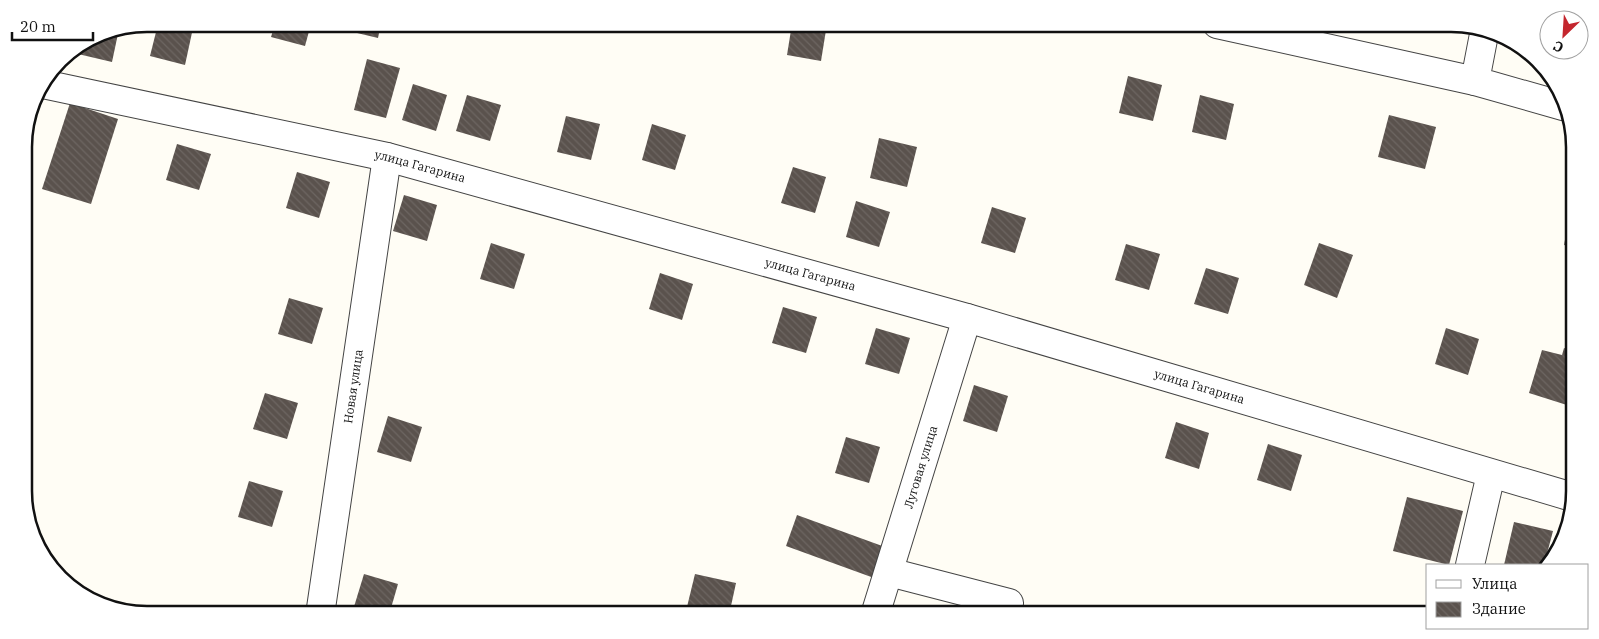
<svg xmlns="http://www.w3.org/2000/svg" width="1599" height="639" font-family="'IBM Plex Serif',serif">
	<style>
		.building { fill: url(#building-back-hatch) }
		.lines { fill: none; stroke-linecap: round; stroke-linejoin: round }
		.minor-casing { stroke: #444; stroke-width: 30 }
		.minor { stroke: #fff; stroke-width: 28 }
		.labels { text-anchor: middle; stroke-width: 5; stroke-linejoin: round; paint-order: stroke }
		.street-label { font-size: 12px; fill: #111; stroke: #fff }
		.rim { fill: none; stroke: #111; stroke-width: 2.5 }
	</style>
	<defs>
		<pattern id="building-back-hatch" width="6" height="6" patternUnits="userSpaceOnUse" patternTransform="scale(1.25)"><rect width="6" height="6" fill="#5a524d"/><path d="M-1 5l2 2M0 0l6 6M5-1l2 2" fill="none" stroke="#6d6662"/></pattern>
	</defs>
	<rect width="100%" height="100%" fill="#fffdf5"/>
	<g class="building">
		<path d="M158 24H175L193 28 185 65 150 56Z"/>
		<path d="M275 24H311L305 46 271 37Z"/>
		<path d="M332 24H381L378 38 332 27Z"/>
		<path d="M792 24H827L821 61 787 55Z"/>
		<path d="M119 29 112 62 78 54 80 46 100 33Z"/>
		<path d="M367 59 400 68 386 118 354 110Z"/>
		<path d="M1128 76 1162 85 1153 121 1119 113Z"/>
		<path d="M413 84 447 95 436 131 402 120Z"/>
		<path d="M467 95 501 105 490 141 456 131Z"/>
		<path d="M1200 95 1234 104 1226 140 1192 132Z"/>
		<path d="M70 103 118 119 91 204 42 189Z"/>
		<path d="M1389 115 1436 127 1425 169 1378 157Z"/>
		<path d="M566 116 600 124 591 160 557 152Z"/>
		<path d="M652 124 686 135 675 170 642 160Z"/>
		<path d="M879 138 917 147 907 187 870 178Z"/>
		<path d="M177 144 211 154 199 190 166 180Z"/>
		<path d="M793 167 826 177 815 213 781 203Z"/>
		<path d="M297 172 330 182 319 218 286 208Z"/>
		<path d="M404 195 437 205 427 241 393 231Z"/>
		<path d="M856 201 890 212 879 247 846 237Z"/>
		<path d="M1572 201 1573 202V247L1564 245Z"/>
		<path d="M992 207 1026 218 1015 253 981 243Z"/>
		<path d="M491 243 525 254 514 289 480 279Z"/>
		<path d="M1319 243 1353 255 1337 298 1304 285Z"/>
		<path d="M1126 244 1160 254 1149 290 1115 280Z"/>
		<path d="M1206 268 1239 278 1228 314 1194 304Z"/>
		<path d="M660 273 693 284 682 320 649 309Z"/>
		<path d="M289 298 323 308 312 344 278 334Z"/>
		<path d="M783 307 817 317 806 353 772 343Z"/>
		<path d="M876 328 910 338 899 374 865 364Z"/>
		<path d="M1446 328 1479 339 1468 375 1435 364Z"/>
		<path d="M1564 348 1571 351 1570 406 1529 393 1542 350 1562 355Z"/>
		<path d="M974 385 1008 396 997 432 963 421Z"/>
		<path d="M265 393 298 403 287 439 253 429Z"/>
		<path d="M388 416 422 427 411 462 377 452Z"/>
		<path d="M1176 422 1209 433 1199 469 1165 458Z"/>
		<path d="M846 437 880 447 869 483 835 473Z"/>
		<path d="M1268 444 1302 455 1291 491 1257 480Z"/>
		<path d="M249 481 283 491 272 527 238 517Z"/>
		<path d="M1407 497 1463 511 1449 565 1393 551Z"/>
		<path d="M797 515 885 547 874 578 786 546Z"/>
		<path d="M1514 522 1553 531 1544 565H1504Z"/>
		<path d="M364 574 398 584 389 615H371L353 610Z"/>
		<path d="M695 574 736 583 729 615H685Z"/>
	</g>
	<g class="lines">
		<defs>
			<g id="minor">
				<path d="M1217 24 1475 81"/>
				<path d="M1485 29 1475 81 1563 106"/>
				<path id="s1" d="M43 84 387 157 967 318 1569 496"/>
				<path d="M1470 565 1491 474"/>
				<path d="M889 572 1009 603"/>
				<path id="s2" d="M320 615 387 157"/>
				<path id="s3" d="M875 615 967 318"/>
			</g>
		</defs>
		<use href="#minor" class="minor-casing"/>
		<use href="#minor" class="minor"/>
	</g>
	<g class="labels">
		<g class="street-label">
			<text dy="4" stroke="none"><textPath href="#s1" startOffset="386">улица Гагарина</textPath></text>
			<text dy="4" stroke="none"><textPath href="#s1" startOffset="791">улица Гагарина</textPath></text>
			<text dy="4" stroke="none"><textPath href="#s2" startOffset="231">Новая улица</textPath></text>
			<text dy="4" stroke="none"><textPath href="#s1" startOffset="1196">улица Гагарина</textPath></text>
			<text dy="4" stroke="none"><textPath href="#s3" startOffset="155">Луговая улица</textPath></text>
		</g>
	</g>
	<path d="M0 0H1599V639H0ZM147 32H1451A115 115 0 0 1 1566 147V491A115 115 0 0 1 1451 606H147A115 115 0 0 1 32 491V147A115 115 0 0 1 147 32Z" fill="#fff" fill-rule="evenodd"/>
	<path class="rim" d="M147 32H1451A115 115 0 0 1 1566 147V491A115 115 0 0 1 1451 606H147A115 115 0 0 1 32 491V147A115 115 0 0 1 147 32Z"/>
	<rect x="1426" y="564" width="162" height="65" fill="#ffffff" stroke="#a0a0a0"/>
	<rect x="1436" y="580" width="25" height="8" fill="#ffffff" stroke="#a0a0a0"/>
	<text x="1472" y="589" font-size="15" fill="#111111">Улица</text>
	<rect x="1436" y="602" width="25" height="15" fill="url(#building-back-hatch)" stroke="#a0a0a0"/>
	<text x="1472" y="614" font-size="15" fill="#111111">Здание</text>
	<g transform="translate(1564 35) rotate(205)"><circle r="24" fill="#ffffff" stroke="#a0a0a0"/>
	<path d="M0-4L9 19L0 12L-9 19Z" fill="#c4262e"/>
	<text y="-8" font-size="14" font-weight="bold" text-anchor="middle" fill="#111111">С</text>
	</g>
	<path d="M12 32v8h81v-8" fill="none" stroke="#111111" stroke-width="2.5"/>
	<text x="20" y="32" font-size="15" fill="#111111" stroke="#ffffff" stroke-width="4" paint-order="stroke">20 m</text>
</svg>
